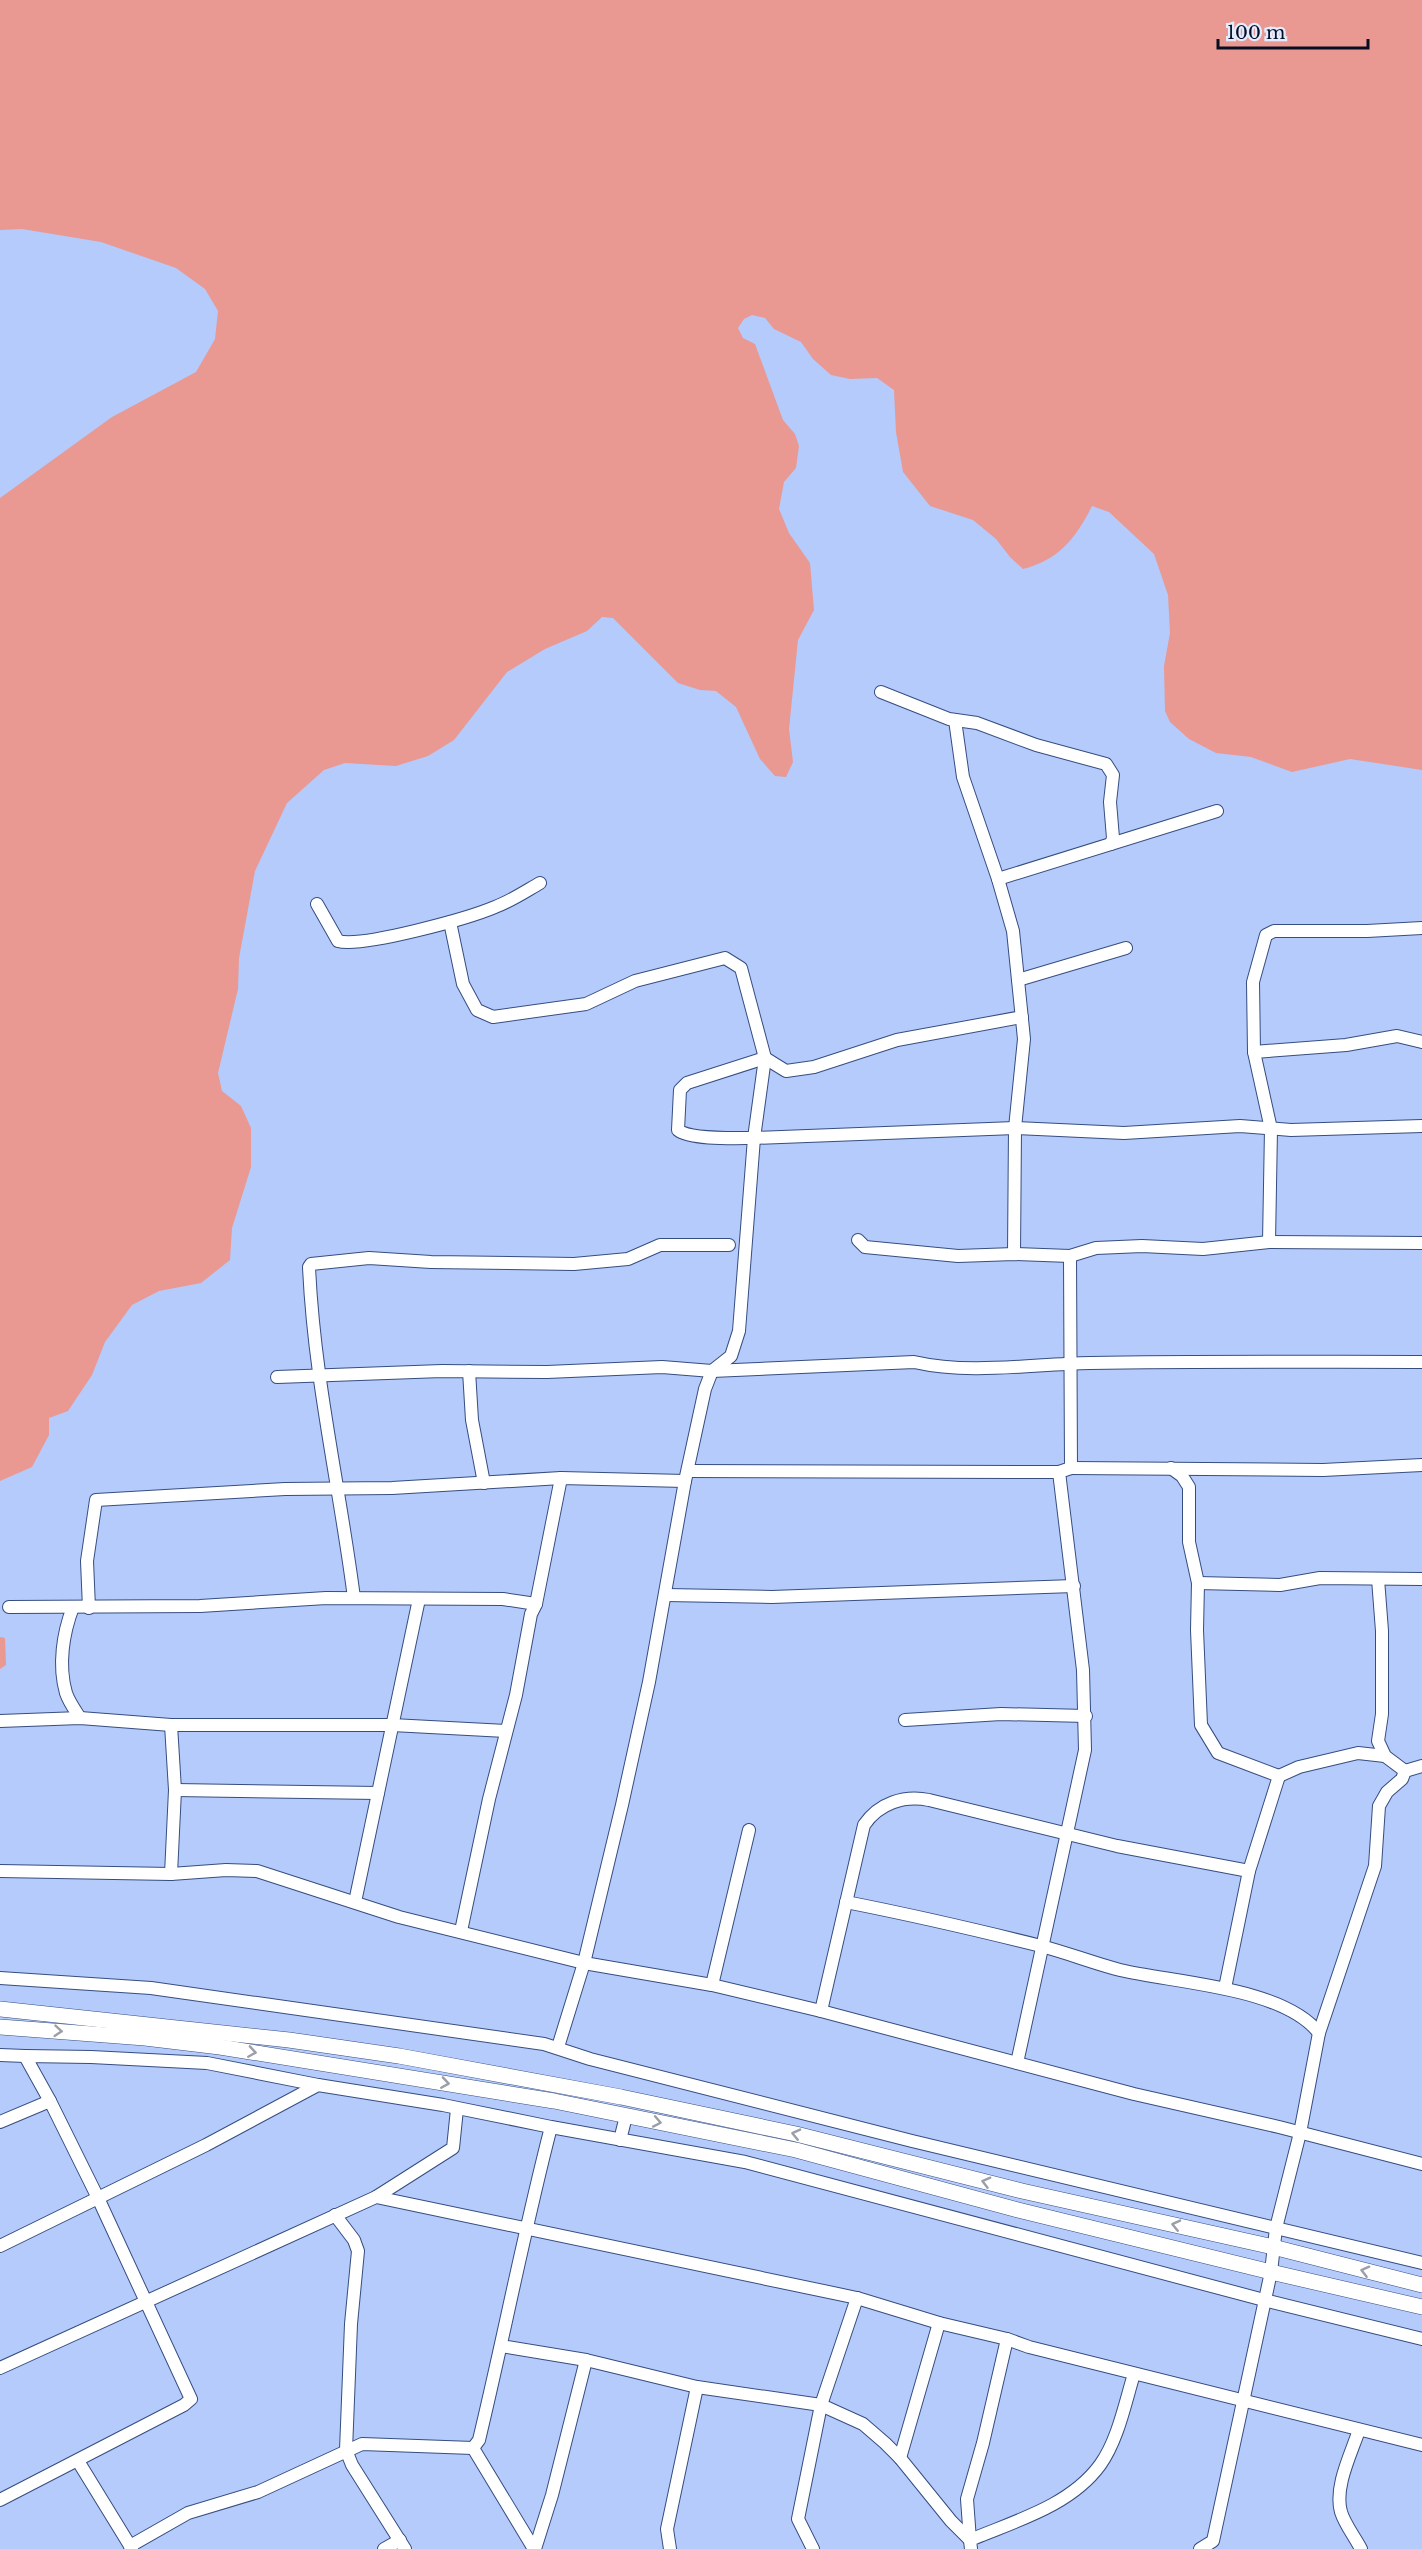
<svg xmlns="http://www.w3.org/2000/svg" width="1422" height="2549" font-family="'Libre Baskerville',serif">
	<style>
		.green { fill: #ea9892 }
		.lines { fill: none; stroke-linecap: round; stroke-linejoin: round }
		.minor-casing { stroke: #364d80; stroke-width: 14 }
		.major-casing { stroke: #364d80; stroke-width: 16 }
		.minor { stroke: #fff; stroke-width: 12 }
		.major { stroke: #fff; stroke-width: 15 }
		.oneway { stroke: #9b9fa7 }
	</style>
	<rect width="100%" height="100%" fill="#b4cbfb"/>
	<g class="green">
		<path d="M0 0H1422V770L1350 759 1292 772 1251 757 1216 753 1189 739 1170 722 1165 711 1164 666 1170 633 1168 595 1154 554 1109 512 1092 506C1076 538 1059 560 1023 569L1010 557 996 539 973 520 930 506 903 472 896 432 894 390 877 378 850 379 831 375 813 359 801 342 774 329 765 318 752 315 744 319 738 328 743 338 755 344 783 420 795 434 799 446 796 468 784 482 779 509 789 533 810 563 814 610 798 640 789 729 793 762 786 777 775 776 760 759 736 707 716 691 700 690 678 683 613 618 602 617 587 631 545 649 507 672 454 740 428 756 396 766 345 763 324 770 287 803 255 871 239 958 238 989 218 1073 222 1091 241 1106 251 1128V1167L232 1228 230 1260 201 1283 159 1291 132 1305 105 1342 92 1375 68 1411 49 1418V1435L32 1467 0 1481V498L112 417 196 372 215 339 218 311 205 289 176 268 101 242 22 229 0 230Z"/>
		<path d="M0 1637 5 1638 6 1665 0 1669Z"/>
	</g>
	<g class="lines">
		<defs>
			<g id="minor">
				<path d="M881 692 949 719 977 723 1036 745 1106 764 1113 775 1110 802 1113 838 1111 844"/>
				<path d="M955 720 963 777 998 879 1013 931 1024 1039 1015 1128 1014 1254"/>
				<path d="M998 879 1217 811"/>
				<path d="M317 904 338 941C362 948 469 918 495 907 511 901 526 891 540 883"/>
				<path d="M450 922 463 984 477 1010 493 1017 586 1004 635 981 725 958 741 968 765 1058 754 1138 739 1331 731 1356 712 1371 705 1389 685 1481 649 1682 622 1805 584 1963 558 2047"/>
				<path d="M1018 980 1126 948"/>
				<path d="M1022 1017 897 1040 814 1067 786 1071 765 1058 687 1083 680 1090 678 1130C690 1140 737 1138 754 1138L1015 1128 1124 1133 1240 1126 1291 1130 1422 1126"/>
				<path d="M1254 1052 1346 1045 1397 1036 1422 1042"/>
				<path d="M858 1240 865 1247 958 1256 1014 1254 1070 1256 1096 1248 1142 1246 1203 1249 1269 1242 1422 1243"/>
				<path d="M1269 1242 1271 1129 1254 1052 1253 982 1266 935 1274 931H1367L1422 928"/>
				<path d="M469 1371 472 1420 484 1483"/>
				<path d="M277 1377 442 1371 547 1372 662 1367 712 1371 914 1362C971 1375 1032 1364 1090 1363 1201 1361 1311 1362 1422 1362"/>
				<path d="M1071 1468 1323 1470 1422 1465"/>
				<path d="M1171 1468 1182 1476 1189 1487V1542L1198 1583 1197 1630 1201 1725 1218 1753 1279 1776 1249 1871 1225 1988"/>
				<path d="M688 1471 1059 1472"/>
				<path d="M1378 1579 1382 1631V1714L1378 1741 1385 1756 1405 1771"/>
				<path d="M1198 1583 1280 1585 1320 1578 1422 1579"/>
				<path d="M666 1595 772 1597 1074 1586"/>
				<path d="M354 1598C340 1488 314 1379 309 1267L311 1264 369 1258 431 1262 574 1264 628 1259 660 1245H729"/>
				<path d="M9 1607 200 1606 326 1598 503 1599 536 1604"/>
				<path d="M73 1607C63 1633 58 1665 66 1693 69 1702 75 1710 80 1718"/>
				<path d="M89 1608 87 1561 96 1500 285 1489 392 1488 561 1478 685 1481"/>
				<path d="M905 1720 1001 1714 1086 1716"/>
				<path d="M0 1721 80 1718 171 1725H392L506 1731"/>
				<path d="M171 1725 175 1790 171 1874"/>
				<path d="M1405 1771 1422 1766"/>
				<path d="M1279 1776 1299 1767 1358 1753 1385 1756"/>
				<path d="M175 1790 378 1793"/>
				<path d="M0 1871 171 1874 226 1870 257 1871 399 1917 584 1963 712 1985 821 2011 1134 2094 1279 2127 1422 2164"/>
				<path d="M355 1902 419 1599"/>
				<path d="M846 1902C912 1915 977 1930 1041 1946 1068 1953 1093 1963 1120 1970 1175 1983 1283 1987 1319 2033"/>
				<path d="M461 1931 489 1799 516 1695 531 1614 536 1604 561 1478"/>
				<path d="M0 1978 151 1988 544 2044 590 2059 912 2141 1422 2263"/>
				<path d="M712 1985 749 1830"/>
				<path d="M821 2011 864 1825C879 1803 904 1795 929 1800L1117 1846 1249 1871"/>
				<path d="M0 2055 25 2056"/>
				<path d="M1017 2063 1085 1750 1083 1670 1059 1472 1071 1468 1070 1256"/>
				<path d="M0 2122 50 2101"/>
				<path d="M620 2140 626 2116"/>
				<path d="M376 2197 453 2148 457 2109"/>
				<path d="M335 2215 354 2240 358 2251 351 2324 346 2450 352 2465 405 2549"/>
				<path d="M0 2246 206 2145 318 2085 443 2105 551 2127 745 2162 1264 2300 1422 2339"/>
				<path d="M501 2346 586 2360 697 2387 821 2405 863 2424 885 2443 900 2458 951 2521 970 2540"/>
				<path d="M0 2368 376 2197 857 2298 939 2323 1007 2339 1029 2347 1422 2445"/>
				<path d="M1359 2430C1351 2454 1334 2487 1341 2512 1345 2525 1355 2537 1361 2549"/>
				<path d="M900 2458 939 2323"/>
				<path d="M78 2461 132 2549"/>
				<path d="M0 2500 184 2405 191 2399 98 2198 50 2101 25 2056 91 2057 207 2063 318 2085"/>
				<path d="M970 2540 967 2499 983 2443 1007 2339"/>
				<path d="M130 2546 188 2513 258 2492 362 2444 473 2448"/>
				<path d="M384 2549 400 2540"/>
				<path d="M534 2549 473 2448 479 2440C504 2336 524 2231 551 2127"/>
				<path d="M535 2549 552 2495 586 2360"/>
				<path d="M670 2549 667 2529 697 2387"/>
				<path d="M813 2549 798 2519 821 2405 857 2298"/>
				<path d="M971 2549 970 2540C1015 2521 1070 2506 1100 2465 1118 2440 1125 2403 1134 2374"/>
				<path d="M1200 2549 1213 2541 1271 2272 1276 2228 1300 2133 1319 2033 1375 1866 1379 1806 1387 1792 1402 1779 1405 1771"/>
			</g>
			<g id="major">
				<path d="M0 2009 289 2040 399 2056 621 2097 796 2134 1022 2191 1273 2247 1422 2285"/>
				<path d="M0 2027 145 2038 220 2047 554 2101 796 2150 1018 2210 1271 2272 1422 2307"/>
			</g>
		</defs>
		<use href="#minor" class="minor-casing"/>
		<use href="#major" class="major-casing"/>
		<use href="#minor" class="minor"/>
		<use href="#major" class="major"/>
	</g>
	<defs><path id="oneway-chevron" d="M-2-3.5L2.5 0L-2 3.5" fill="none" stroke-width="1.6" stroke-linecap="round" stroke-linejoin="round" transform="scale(1.5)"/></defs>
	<g class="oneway">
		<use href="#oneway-chevron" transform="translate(58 2031) rotate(5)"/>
		<use href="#oneway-chevron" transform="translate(252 2052) rotate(9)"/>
		<use href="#oneway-chevron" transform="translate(445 2083) rotate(9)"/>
		<use href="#oneway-chevron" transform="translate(657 2122) rotate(11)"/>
		<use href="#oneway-chevron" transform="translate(796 2134) rotate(-167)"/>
		<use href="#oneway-chevron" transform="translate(986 2182) rotate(-165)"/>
		<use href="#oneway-chevron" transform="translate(1176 2225) rotate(-167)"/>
		<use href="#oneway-chevron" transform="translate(1365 2271) rotate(-166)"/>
	</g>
	<path d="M1218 39v9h150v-9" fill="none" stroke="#060e23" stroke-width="3"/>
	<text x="1227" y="39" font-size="18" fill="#060e23" stroke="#e3ecfe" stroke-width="4.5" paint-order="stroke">100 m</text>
</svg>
